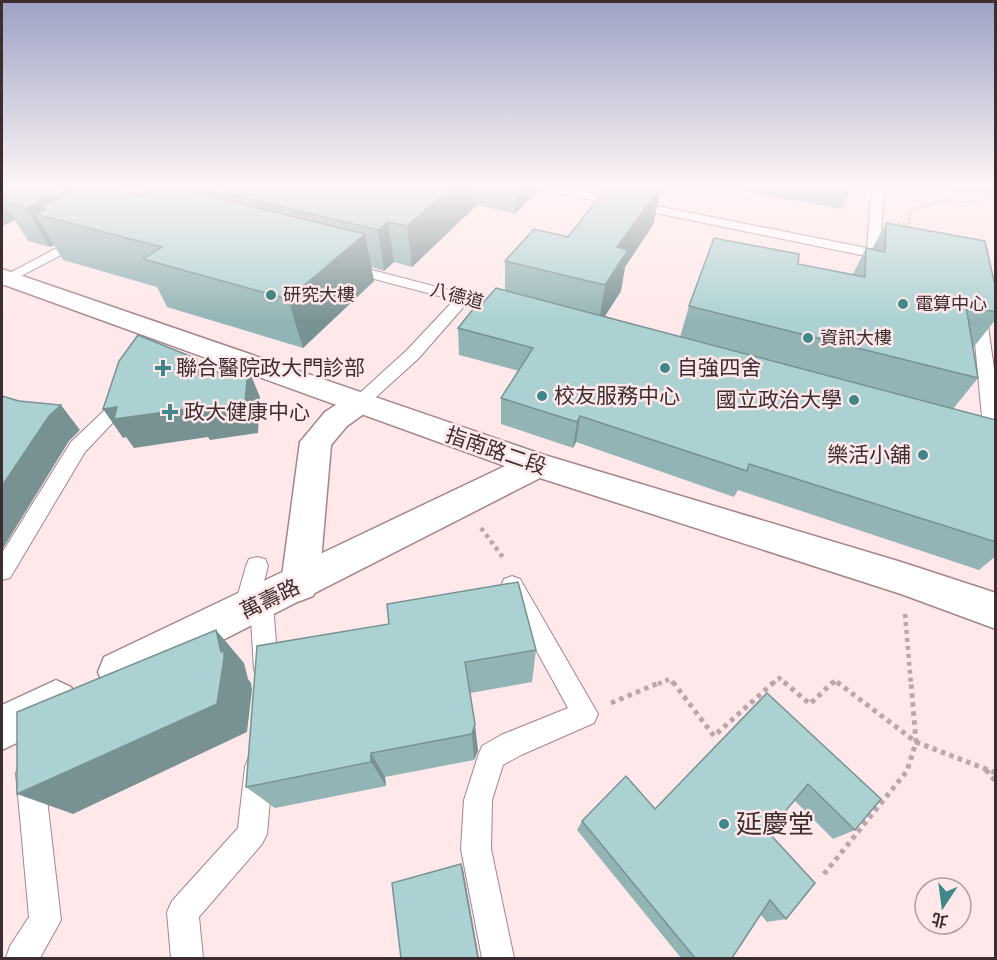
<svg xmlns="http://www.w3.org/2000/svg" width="997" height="960" font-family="'Archivo Narrow','Noto Sans TC',sans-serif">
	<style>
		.green { fill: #f9c2c9 }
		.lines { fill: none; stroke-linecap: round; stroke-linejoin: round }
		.service-casing { stroke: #a68589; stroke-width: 2 }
		.minor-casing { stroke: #a68589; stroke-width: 3 }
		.tertiary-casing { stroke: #a68589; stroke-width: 3 }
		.path-far2 { stroke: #bba7a9; stroke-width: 2; stroke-dasharray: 2 2; stroke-linecap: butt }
		.path-far1 { stroke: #bba7a9; stroke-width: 4.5; stroke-dasharray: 4 4; stroke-linecap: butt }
		.path { stroke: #bba7a9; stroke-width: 5; stroke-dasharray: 4.5 4.5; stroke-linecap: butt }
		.service { fill: #fff; fill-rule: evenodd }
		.minor { fill: #fff; fill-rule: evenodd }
		.tertiary { fill: #fff; fill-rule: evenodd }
		.wall { fill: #93b4b5 }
		.shaded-wall { fill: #789293 }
		.building { fill: #abd1d2; stroke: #789293; stroke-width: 1.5 }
		.poi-dot { fill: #3f8789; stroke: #fee8ea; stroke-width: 2 }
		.labels { text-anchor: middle; stroke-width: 5; stroke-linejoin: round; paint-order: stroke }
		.far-poi-label { font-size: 18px; fill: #3c2e30; stroke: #fee8ea; text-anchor: start }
		.far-street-label { font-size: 18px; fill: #3c2e30; stroke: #fee8ea }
		.poi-label { font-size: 21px; fill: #3c2e30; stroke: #fee8ea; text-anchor: start }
		.street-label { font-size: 21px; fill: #3c2e30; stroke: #fee8ea }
		.near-poi-label { font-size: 26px; fill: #3c2e30; stroke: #fee8ea; text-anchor: start }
	</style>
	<rect width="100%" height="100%" fill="#fee8ea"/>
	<path class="green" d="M940 186H995V192L956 196Z"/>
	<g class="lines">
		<defs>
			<g id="service">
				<path d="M534 186H557L867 248 872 186H884L880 251 895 254 897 257 890 261 539 189Z"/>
				<path d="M81 235 86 236 87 239 86 242 2 286V277Z"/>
				<path d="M349 264 514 307 516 310 509 314 467 303 419 358 364 408H352L349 404 352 400 407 350 454 300 344 271 342 268 344 265Z"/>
				<path d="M979 308 986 312 996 383V447H983L980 441 982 417 972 312Z"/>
				<path d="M124 389 130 391 133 395 122 413 85 452 10 578 2 580V553L71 442 110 405 118 391Z"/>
				<path d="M257 557 265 559 268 566 261 593 270 596 273 603 278 669 275 678 266 681 257 678 254 669 251 620 245 623 237 619 233 612 246 566 249 559Z"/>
				<path d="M512 576 520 579 598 714 594 723 521 755 503 765 492 800 491 849 514 958H482L461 849 464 800 478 756 482 746 501 735 568 708 501 586 504 579Z"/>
				<path d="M259 753 269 757 273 767 267 834 262 844 199 917 203 958H171L167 912 172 901 238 828 245 767 249 757Z"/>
				<path d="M30 759 40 763 44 773 61 920 40 958H6L10 946 29 917 16 773 20 763Z"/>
			</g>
			<path id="minor" d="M358 394 368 397 373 404 368 411 347 426 331 445 319 584 313 596 300 601 287 596 281 584 300 442 325 412 348 397Z"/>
			<g id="tertiary">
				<path d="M2 269 541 454 901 562 996 593V629L901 594 540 478 119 693 104 687 98 672 104 657 505 466 2 284Z"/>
				<path d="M56 680 71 687 78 702 71 717 2 750V705Z"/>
			</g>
		</defs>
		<use href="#service" class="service-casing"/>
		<use href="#minor" class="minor-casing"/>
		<use href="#tertiary" class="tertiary-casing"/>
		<g class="path-far2">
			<path d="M750 201 753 193"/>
			<path d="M898 223 909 225 911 209 951 200 975 203 996 197"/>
		</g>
		<g class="path-far1">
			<path d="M481 528 505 560"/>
			<path d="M905 614 911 684"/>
			<path d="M658 684 670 679 674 684"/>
			<path d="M772 684 779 678 786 684"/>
			<path d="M832 684 835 681 839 684"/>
		</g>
		<g class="path">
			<path d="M673 682 714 736 774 682"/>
			<path d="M784 682 810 704 833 682"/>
			<path d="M837 682 916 742 996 773"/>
			<path d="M611 703 661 682"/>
			<path d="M986 770 996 782"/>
			<path d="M824 874 907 771 916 742 911 682"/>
		</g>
		<use href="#service" class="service"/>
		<use href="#minor" class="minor"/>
		<use href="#tertiary" class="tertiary"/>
	</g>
	<g class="wall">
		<path d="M2 186H111L109 187 146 196 147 186H538L537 191 515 214 477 205 412 267 394 262 384 271 371 267 374 281 303 348 167 307 157 287 63 260 54 245 50 247 28 241 15 220 2 226Z"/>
		<path d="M661 186 653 225 625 267 621 291 605 316 680 337 689 306 798 264 853 274 866 248 872 249 886 223 996 290V319L973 348 978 378 953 409 996 420V556L979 570 738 490 734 497 576 442 573 448 501 424V398L519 371 459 355 458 328 482 304 505 290V261L568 237Z"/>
		<path d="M715 186H853L842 209Z"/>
		<path d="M389 624 536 650 532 682 470 693 478 751 474 760 385 777 386 786 275 808 246 787Z"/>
		<path d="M767 693 855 830 833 839 794 800 768 832 786 919 767 922 760 914 732 958H681L577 830 582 821 655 809Z"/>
	</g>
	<g class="shaded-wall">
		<path d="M2 186H11L24 207 3 201 15 220 2 226Z"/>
		<path d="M43 186H111L83 201 45 209 40 207 46 217 35 214 54 245 50 247 26 208Z"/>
		<path d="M453 186H476L477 205 412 267 407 226Z"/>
		<path d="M516 186H538L537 191 515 214Z"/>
		<path d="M661 186 653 225 625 267 621 291 598 327 605 285 617 247Z"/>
		<path d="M388 222 394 262 384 271 378 230Z"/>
		<path d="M365 234 374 281 303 348 288 299Z"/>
		<path d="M197 359 211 388 195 375Z"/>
		<path d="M248 368 260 397 258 433 210 440 208 437 134 448 126 437 123 438 103 409 117 407 194 408Z"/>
		<path d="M61 405 80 430 69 441 2 550V486L49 416Z"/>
		<path d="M580 416 576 442 573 448 577 422Z"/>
		<path d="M216 630 244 663 248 679 251 683 252 690 247 732 73 814 17 794Z"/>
		<path d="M475 724 478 751 474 760 472 734Z"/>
		<path d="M371 753 385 777 386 786 371 762Z"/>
		<path d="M461 864 463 869 479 958H478Z"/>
	</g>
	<g class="building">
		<path d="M11 186H69L26 208 3 201Z"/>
		<path d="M83 186H104L146 196 147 186H168L365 234 288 299 143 259 162 247 35 214 45 209 40 207Z"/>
		<path d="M196 186H453L407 226 388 222 378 230Z"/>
		<path d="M608 186H661L617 247 628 250 605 285 505 261 534 229 568 237Z"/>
		<path d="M886 223 985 241 996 290V312L966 306 978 378 689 306 714 238 799 254 798 264 865 277 866 248 885 252Z"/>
		<path d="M496 288 996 420V542L749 464 747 471 580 416 577 422 501 398 533 348 458 328 478 303 482 304Z"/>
		<path d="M138 335 197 359 195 375 248 368 245 404 194 411V408L114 419 117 407 103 409 119 361Z"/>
		<path d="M2 396 19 401 61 405 49 416 2 486Z"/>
		<path d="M518 582 536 650 465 662 475 724 472 734 371 753V762L246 787 257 646 389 624 387 604Z"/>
		<path d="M216 630 221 652 224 651V658L217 704 17 794V712Z"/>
		<path d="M767 693 881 799 855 830 808 784 768 832 815 883 786 919 770 900 732 958H695L582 821 626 776 655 809Z"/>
		<path d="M461 864 478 958H401L392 883Z"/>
	</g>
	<linearGradient id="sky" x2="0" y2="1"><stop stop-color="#9ca2c4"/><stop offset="0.58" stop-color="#fff5f6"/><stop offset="1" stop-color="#fff5f6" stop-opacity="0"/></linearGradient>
	<rect width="997" height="321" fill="url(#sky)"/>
	<g class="poi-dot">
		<circle cx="271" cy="295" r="6"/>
		<circle cx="903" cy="304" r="6"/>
		<circle cx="808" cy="338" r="6"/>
		<path d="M160 359h6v6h6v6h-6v6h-6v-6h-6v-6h6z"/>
		<circle cx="665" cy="368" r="6"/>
		<circle cx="542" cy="396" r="6"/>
		<circle cx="854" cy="400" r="6"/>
		<path d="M167 403h6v6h6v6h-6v6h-6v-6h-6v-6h6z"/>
		<circle cx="923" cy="455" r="6"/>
		<circle cx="724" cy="824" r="6"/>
	</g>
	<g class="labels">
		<g class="far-poi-label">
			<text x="283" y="301">研究大樓</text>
			<text x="915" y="310">電算中心</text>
			<text x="820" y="344">資訊大樓</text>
		</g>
		<g class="far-street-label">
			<text transform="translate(457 296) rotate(15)" y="6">八德道</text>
		</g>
		<g class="poi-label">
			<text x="176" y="375">聯合醫院政大門診部</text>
			<text x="677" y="375">自強四舍</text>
			<text x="554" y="403">校友服務中心</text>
			<text x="842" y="407" text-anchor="end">國立政治大學</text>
			<text x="184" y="419">政大健康中心</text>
			<text x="911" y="462" text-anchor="end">樂活小舖</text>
		</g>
		<g class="street-label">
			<text transform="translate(496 451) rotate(19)" y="7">指南路二段</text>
			<text transform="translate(270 599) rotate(-26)" y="7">萬壽路</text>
		</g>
		<g class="near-poi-label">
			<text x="736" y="833">延慶堂</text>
		</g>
	</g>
	<rect width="997" height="960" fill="none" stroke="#3c2e30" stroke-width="6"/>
	<g transform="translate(943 906) rotate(193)"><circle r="28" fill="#fee8ea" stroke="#b09ea0" stroke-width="1.5"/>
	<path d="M0-4.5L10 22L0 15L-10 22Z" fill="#3f8789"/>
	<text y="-9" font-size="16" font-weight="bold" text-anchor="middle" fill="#3c2e30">北</text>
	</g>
</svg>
